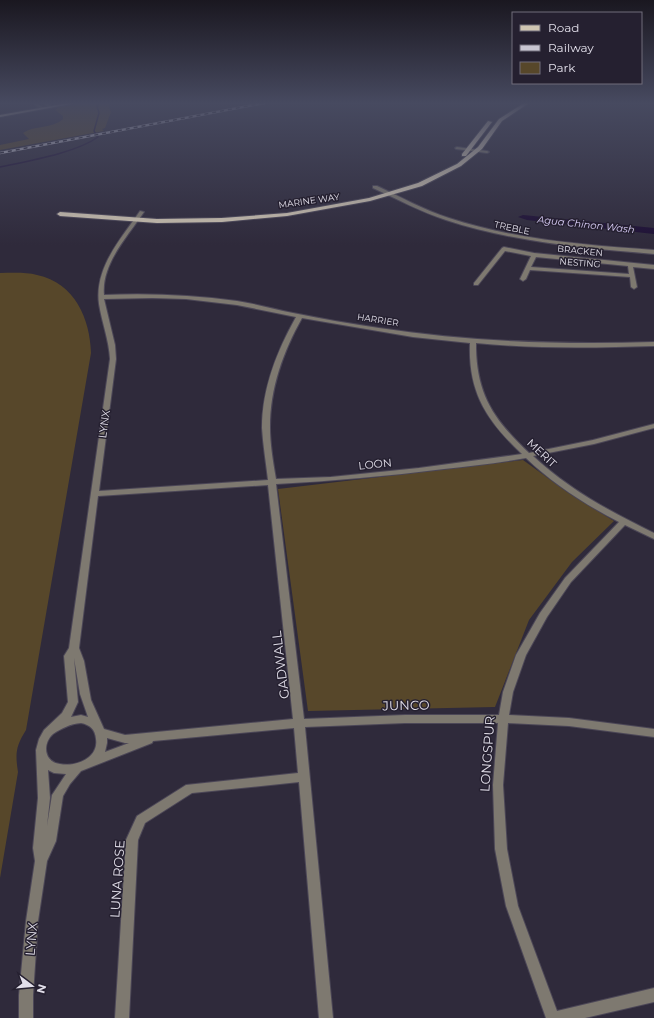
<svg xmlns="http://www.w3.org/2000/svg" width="654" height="1018" font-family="Montserrat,sans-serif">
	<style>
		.green { fill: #57472a }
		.water { fill: #1e1035 }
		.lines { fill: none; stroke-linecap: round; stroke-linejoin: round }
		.stream { stroke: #1e1035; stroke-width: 1.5 }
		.minor-casing { stroke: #4c4757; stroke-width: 2 }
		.major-casing { stroke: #4c4757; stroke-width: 2 }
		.minor { fill: #7e7970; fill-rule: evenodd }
		.major { fill: #cfc5b3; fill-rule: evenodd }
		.rail-casing { stroke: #c8c5d1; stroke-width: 2.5 }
		.rail { stroke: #252030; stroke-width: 1.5; stroke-dasharray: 4; stroke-linecap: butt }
		.labels { text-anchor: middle; stroke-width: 3; stroke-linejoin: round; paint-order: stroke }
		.far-street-label { font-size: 9px; fill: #e2dfea; stroke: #252030 }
		.far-water-label { font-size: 10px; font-style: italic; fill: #ddd1fc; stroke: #252030 }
		.street-label { font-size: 11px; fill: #e2dfea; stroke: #252030 }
		.near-street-label { font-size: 13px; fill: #e2dfea; stroke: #252030 }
	</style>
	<rect width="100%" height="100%" fill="#2f2a3b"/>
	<g class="green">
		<path d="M80 103H110L109 107 111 112 105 128 102 129 104 131 0 150V145L29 139 23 133C35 125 52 129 63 119V116L55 110 59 107V106Z"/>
		<path d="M0 273C12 273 26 272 37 275 75 283 90 319 91 353L26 730C16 746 15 753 18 772L0 878Z"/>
		<path d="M523 460 570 494 614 521 572 562 529 620 495 707 308 711 278 489Z"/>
	</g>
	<path class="water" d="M523 215 654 228V234L527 220 518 217Z"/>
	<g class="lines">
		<path class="stream" d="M0 167C28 161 76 153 98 137L94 131 99 113 97 106 99 103"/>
		<defs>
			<g id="minor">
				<path d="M32 103H36L44 108 41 109Z"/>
				<path d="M43 103H47L53 107 50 108Z"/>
				<path d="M457 147 487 151 489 152 487 153 456 149 455 148Z"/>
				<path d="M373 186H377C401 197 424 210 449 218 516 240 585 245 654 250V254C584 248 513 242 446 220 421 212 397 199 373 188Z"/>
				<path d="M140 211 144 212C128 236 101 264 104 295 148 293 193 295 237 301 256 304 274 309 293 313 322 319 351 324 379 328 471 342 562 345 654 342V346C595 348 535 349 476 343V348C477 396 495 421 529 453L593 440 654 424V428L594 444 533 456C568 489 611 512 654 533V539L625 525 571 582 547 617 526 655 513 692 509 715 569 718 654 729V737L569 726 508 723 503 785 507 849 518 906 557 1011 654 988V1002L585 1018H546L506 906 495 849 493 785 498 723H405L305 727 333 1018H319L299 782 192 793 145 823 138 840 129 1018H115L126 840 137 816 186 785 298 773 294 728 153 741 152 743 81 771 70 784 63 796 56 841 47 861 38 921 33 995V1018H19V995L26 921 35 861 33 848 38 798 36 750 39 739 44 730 62 713 68 702 64 656 69 648 110 359C109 340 102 323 99 304 94 268 121 239 140 211ZM152 298 186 299 237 305 296 317C277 351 262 388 262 428 263 445 266 463 268 480L99 491 116 359 115 345 104 299ZM302 318 413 337 470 343C468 393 487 421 522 454L419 468 331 477 276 479C273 462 270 444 270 427 270 388 283 352 302 318ZM526 458C553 484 586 505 619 522L565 578 540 613 516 655 503 692 499 715H405L304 719 276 484C332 481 388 476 444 469 471 466 499 463 526 458ZM268 485 293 719 125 735 104 729 91 700 84 661 79 648 98 496ZM74 658 80 694 88 717 81 715 71 717 78 702ZM81 723C90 725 95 729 96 739 99 758 76 767 60 764 44 762 42 744 53 734 62 728 70 724 81 723ZM107 738 125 743H129L105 752 107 743ZM48 770 54 773 66 774 52 795 47 826 50 798Z"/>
				<path d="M504 247 534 253 654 265V269L633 267 637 287 634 289 631 287 630 277 530 270 526 279 523 281 520 279 531 256 505 251 478 285H474V283L502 248ZM536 257 628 266 629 274 531 267Z"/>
			</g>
			<g id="major">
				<path d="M68 103H77L0 117V115Z"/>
				<path d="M524 103H529L502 121 482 149 461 166 422 186 370 201 287 216 222 222 157 223 60 216 57 214 60 212 157 219 222 218 287 213 369 198 418 183 457 164 478 147 499 119Z"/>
				<path d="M488 121 492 122 466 156H462V154Z"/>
			</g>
		</defs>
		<use href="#minor" class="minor-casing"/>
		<use href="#major" class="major-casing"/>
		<use href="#minor" class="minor"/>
		<use href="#major" class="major"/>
		<defs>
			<path id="rail" d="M0 153 264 103"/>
		</defs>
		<use href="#rail" class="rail-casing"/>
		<use href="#rail" class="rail"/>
	</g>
	<linearGradient id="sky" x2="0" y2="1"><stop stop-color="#1a1720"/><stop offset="0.42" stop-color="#474a60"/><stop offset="1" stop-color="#474a60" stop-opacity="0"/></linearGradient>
	<rect width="654" height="245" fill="url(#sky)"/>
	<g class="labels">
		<g class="far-street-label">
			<text transform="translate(309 201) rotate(-8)" y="3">MARINE WAY</text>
			<text transform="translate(512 228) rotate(12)" y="3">TREBLE</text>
			<text transform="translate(580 251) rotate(6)" y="3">BRACKEN</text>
			<text transform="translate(580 263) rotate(4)" y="3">NESTING</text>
			<text transform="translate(378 320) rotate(9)" y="3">HARRIER</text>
		</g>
		<g class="far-water-label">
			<text transform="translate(586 224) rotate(6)" y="4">Agua Chinon Wash</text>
		</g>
		<g class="street-label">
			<text transform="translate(104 424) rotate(-82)" y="4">LYNX</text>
			<text transform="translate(542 453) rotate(43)" y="4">MERIT</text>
			<text transform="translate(375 464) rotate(-6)" y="4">LOON</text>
		</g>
		<g class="near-street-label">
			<text transform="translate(280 665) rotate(-97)" y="5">GADWALL</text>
			<text transform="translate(406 705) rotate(-1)" y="5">JUNCO</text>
			<text transform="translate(487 754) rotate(-86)" y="5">LONGSPUR</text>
			<text transform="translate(117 879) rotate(-86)" y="5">LUNA ROSE</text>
			<text transform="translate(31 939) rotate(-85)" y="5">LYNX</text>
		</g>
	</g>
	<rect x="512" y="12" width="130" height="72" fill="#252030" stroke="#716c7a"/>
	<rect x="520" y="25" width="20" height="6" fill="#cfc5b3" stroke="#716c7a"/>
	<text x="548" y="32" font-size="12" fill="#e2dfea">Road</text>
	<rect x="520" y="45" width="20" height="6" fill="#c8c5d1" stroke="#716c7a"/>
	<text x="548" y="52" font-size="12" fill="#e2dfea">Railway</text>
	<rect x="520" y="62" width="20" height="12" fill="#57472a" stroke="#716c7a"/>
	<text x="548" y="72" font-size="12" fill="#e2dfea">Park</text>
	<g transform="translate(32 986) rotate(106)" stroke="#252030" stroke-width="3" paint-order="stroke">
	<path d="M0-3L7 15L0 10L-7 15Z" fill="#e2dfea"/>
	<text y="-6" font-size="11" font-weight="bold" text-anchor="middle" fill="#e2dfea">N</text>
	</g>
</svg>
